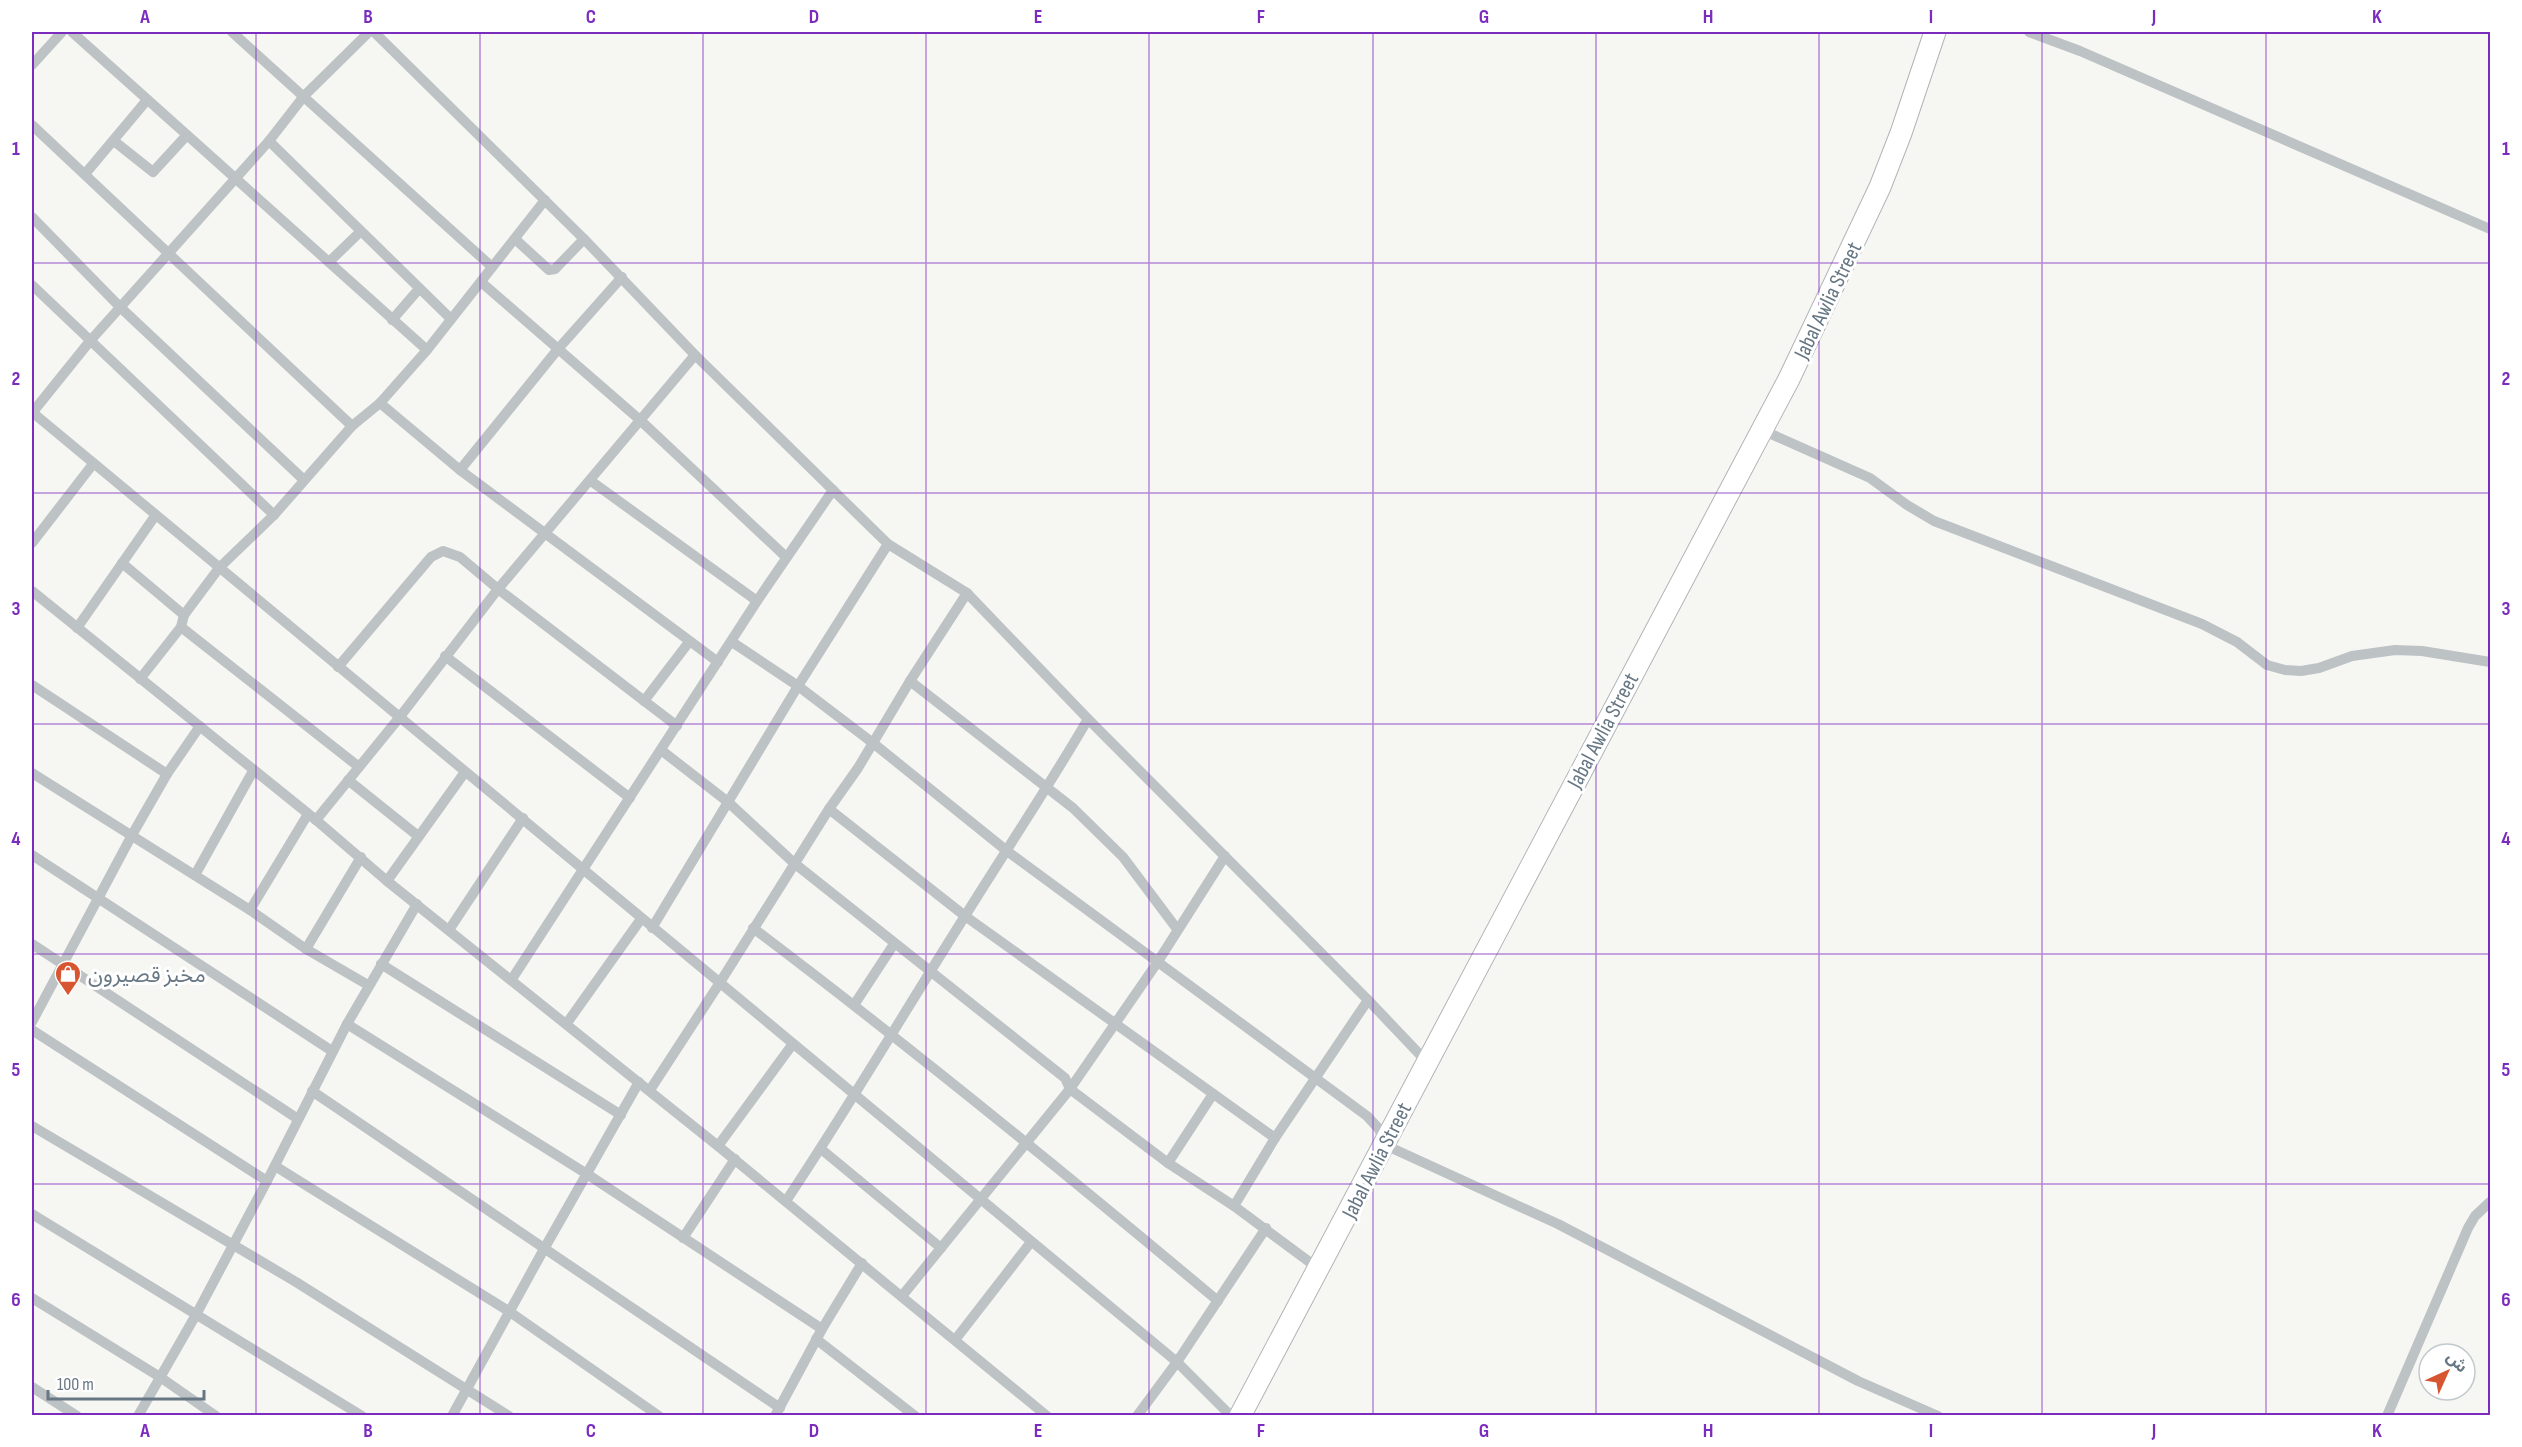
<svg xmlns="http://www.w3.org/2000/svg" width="2522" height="1447" font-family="'Sofia Sans Condensed','Noto Sans Arabic',sans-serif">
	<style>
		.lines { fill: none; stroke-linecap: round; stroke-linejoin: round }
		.highway-casing { stroke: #b1b5b8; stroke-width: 23 }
		.street { stroke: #bdc2c5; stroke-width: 10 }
		.highway { stroke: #fff; stroke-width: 21 }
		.grid { fill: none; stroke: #7b2cbf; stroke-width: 1.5; stroke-opacity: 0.55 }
		.labels { text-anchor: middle; stroke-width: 6; stroke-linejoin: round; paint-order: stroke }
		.street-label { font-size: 22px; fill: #677783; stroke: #fff }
		.poi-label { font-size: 22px; fill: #677783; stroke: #fff; text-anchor: start }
		.neatline { fill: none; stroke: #7b2cbf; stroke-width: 2 }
		.grid-label { font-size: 20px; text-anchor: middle; font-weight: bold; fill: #7b2cbf }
	</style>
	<rect width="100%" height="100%" fill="#f6f6f3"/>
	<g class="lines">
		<defs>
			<path id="highway" d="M1240 1416 1789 379 1880 187 1901 133 1935 32"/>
		</defs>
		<use href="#highway" class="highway-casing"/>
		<g class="street">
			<path d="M72 32 427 350"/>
			<path d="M232 32 492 267"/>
			<path d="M374 32 584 239 695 355 888 544 967 593 1088 719 1368 1000 1426 1061"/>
			<path d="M2029 32 2080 51 2490 229"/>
			<path d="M32 65 62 32"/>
			<path d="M32 125 352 426"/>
			<path d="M114 141 153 172 186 136"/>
			<path d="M269 141 451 319"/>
			<path d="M85 174 147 100"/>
			<path d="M32 217 120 307 304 480"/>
			<path d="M515 239 549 270 555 269 584 239"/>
			<path d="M329 262 360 232"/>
			<path d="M481 282 640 420 786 557"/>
			<path d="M32 285 274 515"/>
			<path d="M392 320 418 290"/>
			<path d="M380 403 460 470 718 662"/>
			<path d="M32 412 1177 1362 1231 1416"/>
			<path d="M32 413 90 341 269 141 304 96 369 32"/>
			<path d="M1762 430 1870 478 1907 505 1934 521 2202 624 2237 642 2267 665 2285 670 2301 671 2319 668 2352 656 2395 650 2422 651 2490 662"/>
			<path d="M460 470 558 349 622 277"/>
			<path d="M591 481 757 601"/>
			<path d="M32 543 93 464"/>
			<path d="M122 563 184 615"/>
			<path d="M32 591 316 820 387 881 718 1146 1047 1416"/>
			<path d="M181 627 359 767"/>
			<path d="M77 628 155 516"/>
			<path d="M732 642 798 686 873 743 1007 851 1367 1116 1379 1129 1385 1145 1558 1224 1858 1381 1938 1416"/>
			<path d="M445 656 630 798"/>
			<path d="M338 667 431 557 443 551 460 557 498 589 677 726"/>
			<path d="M140 679 181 627 184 615 219 568 274 515 352 426 380 403 427 350 545 200"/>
			<path d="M910 681 1073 808 1123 857 1177 929"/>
			<path d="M32 685 167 774"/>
			<path d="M644 701 689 642"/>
			<path d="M661 750 728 802 794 863 1065 1078 1070 1089 1168 1163 1234 1206 1319 1269"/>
			<path d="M32 773 250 910 306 949 368 985"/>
			<path d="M348 780 418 836"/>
			<path d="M829 809 965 916 1275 1138"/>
			<path d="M316 820 399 718 498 589 695 355"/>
			<path d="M32 855 332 1051"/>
			<path d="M195 875 253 771"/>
			<path d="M387 881 465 772"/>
			<path d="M250 910 308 814"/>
			<path d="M652 928 798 686 888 544"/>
			<path d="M753 928C912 1048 1065 1173 1218 1301"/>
			<path d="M449 930 523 818"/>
			<path d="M32 944 298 1119"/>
			<path d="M306 949 361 857"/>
			<path d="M381 964 621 1115"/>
			<path d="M512 979 757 601 833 490"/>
			<path d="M854 1005 894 944"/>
			<path d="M32 1022 132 835 167 774 200 726"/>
			<path d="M567 1023 641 919"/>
			<path d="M347 1024 587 1174 822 1329"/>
			<path d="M32 1030 267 1181"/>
			<path d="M650 1090 719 984 829 809 858 768 910 681 967 593"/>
			<path d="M312 1091 780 1408"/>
			<path d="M32 1126 296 1282 509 1416"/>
			<path d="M718 1146 792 1045"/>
			<path d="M821 1149 941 1248"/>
			<path d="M1168 1163 1213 1094"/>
			<path d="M275 1166 510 1312 659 1416"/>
			<path d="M786 1201C848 1108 905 1011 965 916 1006 850 1049 786 1088 719"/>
			<path d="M1234 1206 1275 1138 1368 1000"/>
			<path d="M32 1214 362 1416"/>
			<path d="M683 1238 735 1159"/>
			<path d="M902 1296 1070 1089 1157 963 1225 856"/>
			<path d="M32 1298 160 1377 216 1416"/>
			<path d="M816 1339 915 1416"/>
			<path d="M955 1340 1031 1242"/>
			<path d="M32 1387 77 1416"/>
			<path d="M138 1416 197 1313 267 1181 347 1024 417 904"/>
			<path d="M452 1416 544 1249 639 1082"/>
			<path d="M775 1416 822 1329 862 1263"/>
			<path d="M1137 1416 1177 1362 1266 1228"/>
			<path d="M2387 1416 2468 1228 2475 1216 2490 1202"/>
		</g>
		<use href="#highway" class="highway"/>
	</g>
	<path class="grid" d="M256 32V1416M480 32V1416M703 32V1416M926 32V1416M1149 32V1416M1373 32V1416M1596 32V1416M1819 32V1416M2042 32V1416M2266 32V1416M32 263H2490M32 493H2490M32 724H2490M32 954H2490M32 1184H2490"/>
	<defs>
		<symbol id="shop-pin" viewBox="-11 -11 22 30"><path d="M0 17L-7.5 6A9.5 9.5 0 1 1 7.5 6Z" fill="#d85532" stroke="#fff"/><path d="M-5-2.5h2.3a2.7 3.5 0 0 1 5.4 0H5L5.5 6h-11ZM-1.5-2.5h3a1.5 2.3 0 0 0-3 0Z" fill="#fff"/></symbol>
	</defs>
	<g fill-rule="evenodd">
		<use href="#shop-pin" x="53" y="959" width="30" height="40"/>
	</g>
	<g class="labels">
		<g class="street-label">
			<text transform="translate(1827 300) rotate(-64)" y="8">Jabal Awlia Street</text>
			<text transform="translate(1602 730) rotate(-62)" y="8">Jabal Awlia Street</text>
			<text transform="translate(1376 1160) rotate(-63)" y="8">Jabal Awlia Street</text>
		</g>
		<g class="poi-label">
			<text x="88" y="982">مخبز قصيرون</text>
		</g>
	</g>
	<rect width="2522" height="1447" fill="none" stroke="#ffffff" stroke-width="66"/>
	<g transform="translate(2447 1372) rotate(45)"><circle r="28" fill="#ffffff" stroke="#c2c9cd" stroke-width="1.5"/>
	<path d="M0-4.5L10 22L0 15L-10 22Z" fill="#d85532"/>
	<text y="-9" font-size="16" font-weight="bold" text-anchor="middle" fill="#677783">ش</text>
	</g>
	<path d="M48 1390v9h156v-9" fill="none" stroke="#677783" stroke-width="3"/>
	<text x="57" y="1390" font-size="18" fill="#677783" stroke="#ffffff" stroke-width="4.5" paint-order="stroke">100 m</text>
	<rect x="33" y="33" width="2456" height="1381" class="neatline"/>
	<g class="grid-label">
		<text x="145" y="23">A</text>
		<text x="368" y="23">B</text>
		<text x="591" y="23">C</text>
		<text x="814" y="23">D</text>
		<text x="1038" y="23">E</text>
		<text x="1261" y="23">F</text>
		<text x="1484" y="23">G</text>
		<text x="1708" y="23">H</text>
		<text x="1931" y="23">I</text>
		<text x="2154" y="23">J</text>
		<text x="2377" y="23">K</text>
		<text x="16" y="155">1</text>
		<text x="2506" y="155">1</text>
		<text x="16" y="385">2</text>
		<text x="2506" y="385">2</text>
		<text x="16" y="615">3</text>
		<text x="2506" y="615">3</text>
		<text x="16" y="845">4</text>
		<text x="2506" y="845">4</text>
		<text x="16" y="1076">5</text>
		<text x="2506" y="1076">5</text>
		<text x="16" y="1306">6</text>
		<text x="2506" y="1306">6</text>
		<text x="145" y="1437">A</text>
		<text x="368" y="1437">B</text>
		<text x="591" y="1437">C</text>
		<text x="814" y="1437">D</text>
		<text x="1038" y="1437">E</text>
		<text x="1261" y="1437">F</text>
		<text x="1484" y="1437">G</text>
		<text x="1708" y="1437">H</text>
		<text x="1931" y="1437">I</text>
		<text x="2154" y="1437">J</text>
		<text x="2377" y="1437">K</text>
	</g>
</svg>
